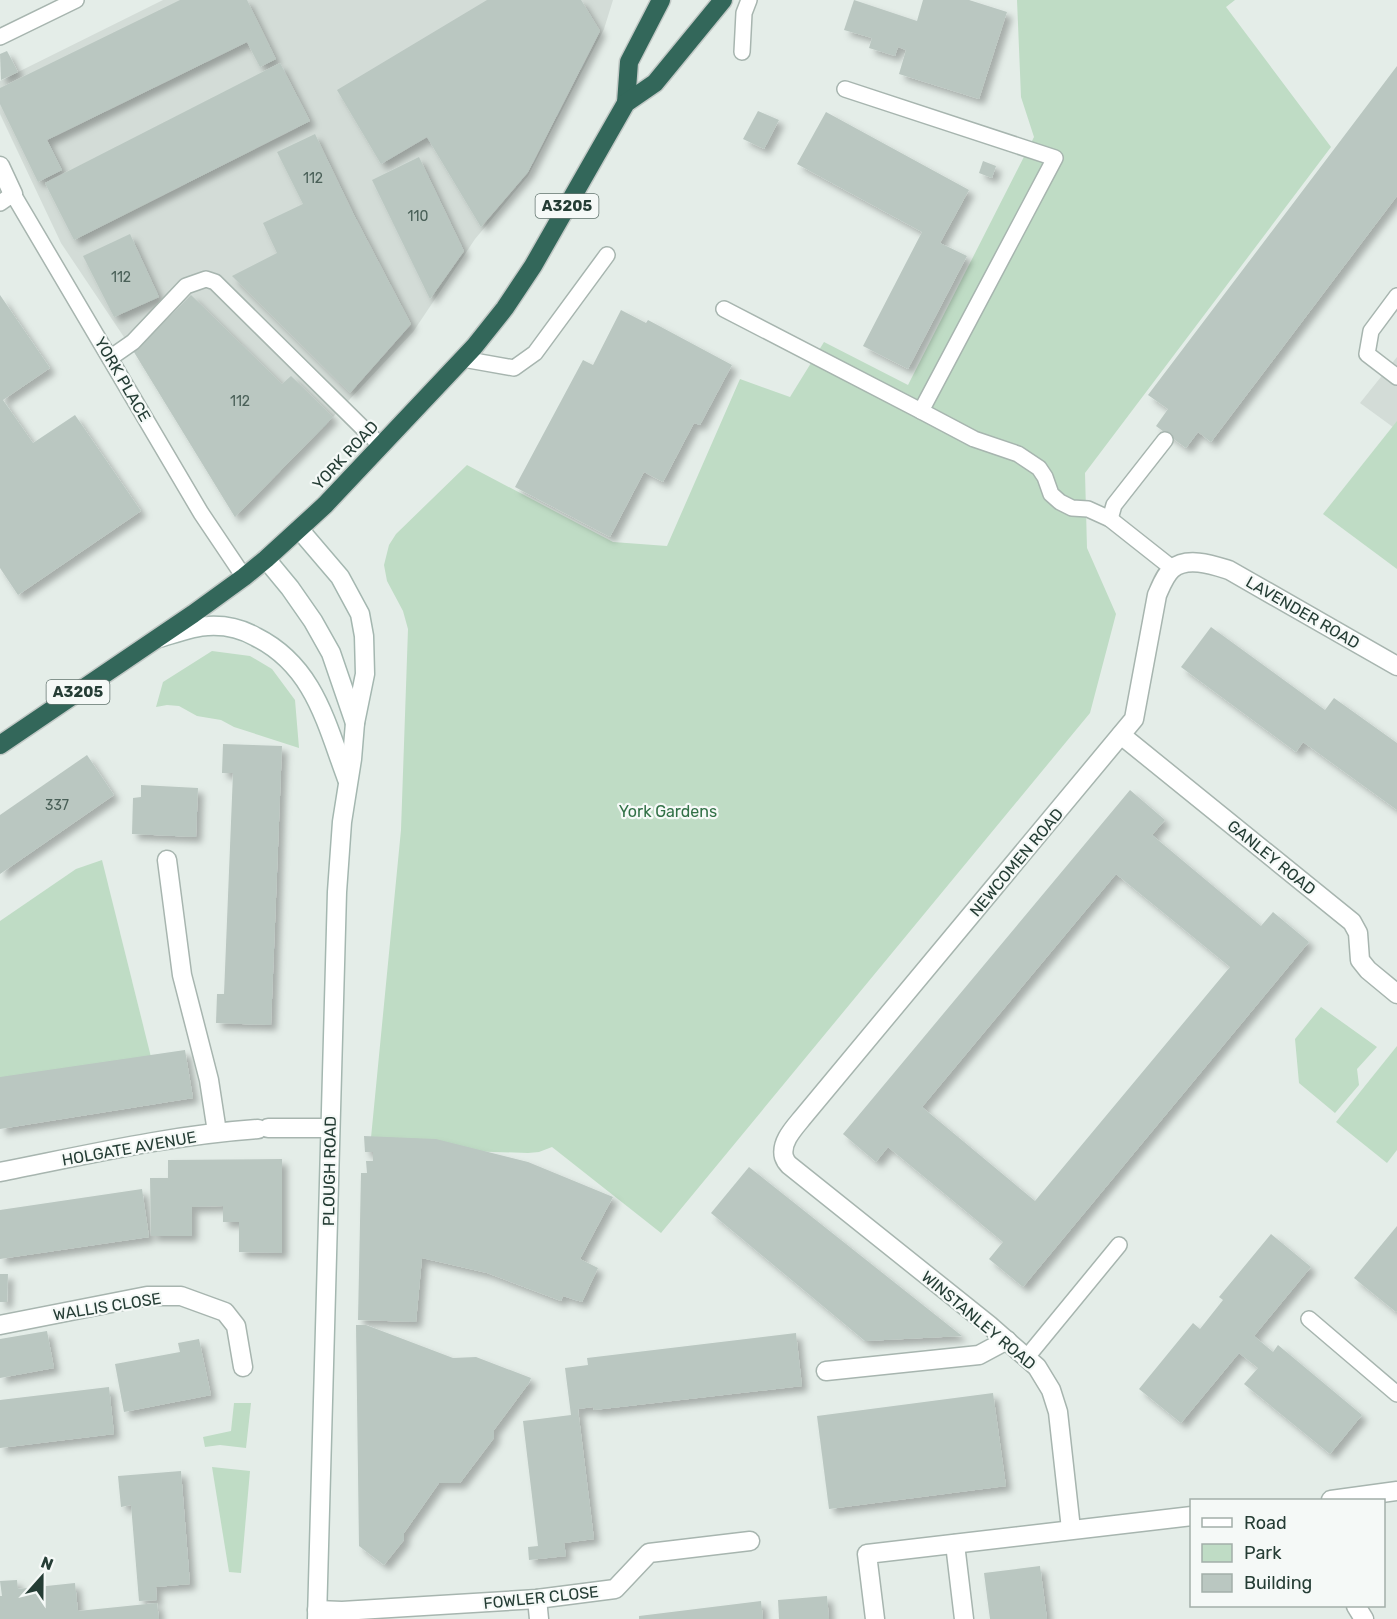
<svg xmlns="http://www.w3.org/2000/svg" width="1397" height="1619" font-family="Rubik,sans-serif">
	<style>
		.built { fill: #d3dcd7 }
		.green { fill: #bfdcc5 }
		.building { fill: #bac7c1; fill-rule: evenodd; filter: url(#shadow) }
		.lines { fill: none; stroke-linecap: round; stroke-linejoin: round }
		.lane-casing { stroke: #a7b5af; stroke-width: 18 }
		.street-casing { stroke: #a7b5af; stroke-width: 21 }
		.secondary-casing { stroke: #a4b7b0; stroke-width: 21 }
		.highway-casing { stroke: #c2c9c6; stroke-width: 21 }
		.lane { stroke: #fff; stroke-width: 15 }
		.street { stroke: #fff; stroke-width: 18 }
		.secondary { stroke: #fff; stroke-width: 18 }
		.highway { stroke: #33675a; stroke-width: 18 }
		.labels { text-anchor: middle; stroke-width: 4.5; stroke-linejoin: round; paint-order: stroke }
		.number-label { font-size: 14px; fill: #4a6058 }
		.shield { fill: #f5f9f7; stroke: #63756f; stroke-width: 1.5 }
		.shield-label { font-size: 15px; font-weight: bold; fill: #253d35 }
		.street-label { font-size: 16px; fill: #253d35; stroke: #f5f9f7 }
		.park-label { font-size: 16px; fill: #327147; stroke: #f5f9f7 }
	</style>
	<defs>
		<filter id="shadow"><feDropShadow dx="5.5" dy="5.5" stdDeviation="3" flood-color="#0004"/></filter>
	</defs>
	<rect width="100%" height="100%" fill="#e4ede8"/>
	<g class="built">
		<path d="M163 0H613L604 29 528 176 475 239 413 332 333 417 235 517 134 352 61 243 0 114V81Z"/>
		<path d="M1397 357V430L1360 403Z"/>
	</g>
	<g class="green">
		<path d="M1017 0H1235L1226 7 1331 147 1085 473 1087 548 1116 614 1090 713 661 1233 552 1147 539 1152 528 1153 370 1148 401 830 408 629 403 611 387 581 384 565 389 545 396 534 467 465 613 542 667 546 740 379 790 397 824 342 908 385 1034 137 1021 97Z"/>
		<path d="M1397 421V569L1323 514Z"/>
		<path d="M212 651 250 656 272 669 295 700 299 748 234 727 221 720 197 716 179 706 167 705 156 707 163 682Z"/>
		<path d="M102 860 151 1057 0 1084V921L76 869Z"/>
		<path d="M1321 1007 1377 1047 1357 1069 1359 1085 1335 1113 1299 1083 1295 1039Z"/>
		<path d="M1397 1046V1150L1387 1163 1336 1122Z"/>
		<path d="M234 1403H251L246 1448 220 1445 205 1447 203 1437 231 1431Z"/>
		<path d="M212 1467 250 1471 241 1573 229 1572Z"/>
	</g>
	<g class="building">
		<path d="M180 0H247L276 59 260 67 247 42 47 140 62 170 38 182 0 104V88Z"/>
		<path d="M487 0H581L600 31 528 172 481 227 427 137 381 164 337 90Z"/>
		<path d="M854 0 917 21 923 0H969L1007 12 979 99 899 74 906 50 898 47 895 56 869 48 872 38 844 30Z"/>
		<path d="M7 51 18 72 1 80 0 54Z"/>
		<path d="M280 63 310 121 74 240 45 183Z"/>
		<path d="M1397 66V196L1211 442 1198 432 1186 448 1156 426 1168 409 1148 395Z"/>
		<path d="M758 111 779 120 764 149 743 139Z"/>
		<path d="M826 112 969 190 940 243 967 256 908 369 863 346 922 232 797 164Z"/>
		<path d="M315 134 354 215 411 324 350 393 232 276 277 253 263 223 303 204 277 152Z"/>
		<path d="M419 157 464 251 430 299 372 180Z"/>
		<path d="M983 161 996 166 992 178 979 173Z"/>
		<path d="M130 234 159 297 114 317 83 256Z"/>
		<path d="M0 295 50 368 3 400 33 443 75 415 141 511 18 595 0 568Z"/>
		<path d="M191 295 282 384 291 376 333 417 235 517 134 352Z"/>
		<path d="M621 310 646 323 648 320 732 365 700 425 694 423 663 482 644 472 610 537 515 487 583 360 593 365Z"/>
		<path d="M1211 627 1325 710 1334 698 1397 743V810L1303 742 1296 752 1181 667Z"/>
		<path d="M223 744 282 746 271 1025 216 1023 217 994H224L233 773H222Z"/>
		<path d="M87 755 114 795 0 874V815Z"/>
		<path d="M141 785 198 788 196 837 132 834 133 798 141 797Z"/>
		<path d="M1130 790 1165 820 1152 835 1261 926 1273 912 1309 942 1023 1287 989 1259 1003 1242 888 1147 876 1162 843 1134ZM1116 874 1230 967 1035 1201 922 1107Z"/>
		<path d="M185 1050 193 1098 0 1129V1077Z"/>
		<path d="M364 1136 436 1139 528 1162 613 1197 580 1259 598 1268 582 1302 563 1296 561 1301 487 1273 422 1258 416 1322 358 1320 361 1173H367L366 1161H373V1152H365Z"/>
		<path d="M282 1159V1253L239 1252V1222H223V1206L192 1207V1236H151L150 1178H168V1160Z"/>
		<path d="M749 1167 962 1336 865 1341 711 1213Z"/>
		<path d="M142 1189 149 1237 0 1259V1210Z"/>
		<path d="M1397 1226V1311L1396 1312 1354 1278Z"/>
		<path d="M1271 1234 1311 1267 1254 1336 1273 1352 1278 1345 1362 1415 1330 1454 1244 1384 1258 1368 1239 1353 1181 1423 1139 1389 1193 1323 1200 1329 1223 1300 1219 1297Z"/>
		<path d="M0 1274H8L7 1302H0Z"/>
		<path d="M356 1325H366L453 1358 476 1357 531 1378 529 1383 494 1430V1438L460 1483H439L404 1533V1540L384 1565 359 1546Z"/>
		<path d="M47 1331 54 1368 0 1378V1339Z"/>
		<path d="M796 1333 802 1386 594 1410 593 1407 578 1409 594 1539 564 1543 566 1556 529 1560 528 1547 538 1546 523 1421 571 1415 565 1368 588 1365 587 1358Z"/>
		<path d="M199 1339 211 1395 124 1412 115 1364 180 1352 178 1343Z"/>
		<path d="M109 1387 114 1434 0 1448V1400Z"/>
		<path d="M993 1393 1006 1486 829 1509 817 1416Z"/>
		<path d="M181 1471 190 1584 156 1587 157 1600 139 1601 131 1505 121 1507 118 1476Z"/>
		<path d="M1040 1566 1047 1619H990L984 1573Z"/>
		<path d="M17 1580 18 1589 75 1583 78 1611 157 1603 159 1619H0V1596H2L0 1581Z"/>
		<path d="M827 1596 829 1619H779L778 1600Z"/>
		<path d="M761 1601 763 1619H639V1616Z"/>
	</g>
	<g class="lines">
		<defs>
			<g id="lane">
				<path d="M0 37 76 0"/>
				<path d="M742 52 744 13 749 0"/>
				<path d="M845 89 1055 158 921 411 974 439 1018 454 1039 468 1045 477 1051 494 1060 502 1072 508 1088 509 1110 519 1172 568"/>
				<path d="M0 203 13 194 201 513 244 577"/>
				<path d="M1397 296 1371 331 1367 354 1397 377"/>
				<path d="M724 309 921 411"/>
				<path d="M110 358 133 342 186 286 206 279 215 282 380 445"/>
				<path d="M463 359 514 368 535 353 607 255"/>
				<path d="M1110 519 1114 505 1165 440"/>
				<path d="M1309 1319 1397 1394"/>
				<path d="M1027 1357 1119 1245"/>
			</g>
			<g id="street">
				<path d="M0 166 13 194"/>
				<path d="M1121 735 1352 922 1358 933 1360 960 1368 970 1397 994"/>
				<path d="M167 860 182 975 209 1080 217 1132"/>
				<path d="M268 1128H329"/>
				<path d="M0 1172C86 1155 171 1135 258 1129"/>
				<path d="M0 1325 147 1296H181L225 1312 236 1326 243 1367"/>
				<path d="M826 1371 979 1355 1007 1340"/>
				<path d="M1331 1500 1397 1491"/>
				<path d="M1071 1529 1058 1412 1051 1390 1037 1367 989 1325 789 1165C787 1163 785 1160 784 1157 780 1142 795 1127 803 1117L1134 719 1157 595C1161 586 1165 575 1172 569 1187 556 1213 565 1229 570L1397 666"/>
				<path d="M955 1544 964 1619"/>
				<path d="M537 1599 539 1619"/>
				<path d="M1356 1606 1364 1619"/>
				<path d="M317 1610 342 1611 537 1599 615 1589 649 1553 750 1541"/>
				<path d="M875 1619 867 1554 1192 1516"/>
			</g>
			<g id="secondary">
				<path d="M299 529 340 577 360 614 364 636 365 674 355 723 352 759 342 822 337 892 317 1619"/>
				<path d="M266 559 290 588 313 621 331 653 355 723"/>
				<path d="M159 638C173 634 195 626 208 626 225 625 242 629 256 637 314 666 326 723 347 779"/>
			</g>
			<g id="highway">
				<path d="M626 103 629 62 661 0"/>
				<path d="M0 745 193 614 244 577 266 559 325 505 474 347 505 308 533 266 626 103 655 83 723 0"/>
			</g>
		</defs>
		<use href="#lane" class="lane-casing"/>
		<use href="#street" class="street-casing"/>
		<use href="#secondary" class="secondary-casing"/>
		<use href="#highway" class="highway-casing"/>
		<use href="#lane" class="lane"/>
		<use href="#street" class="street"/>
		<use href="#secondary" class="secondary"/>
		<use href="#highway" class="highway"/>
	</g>
	<g class="labels">
		<g class="number-label">
			<text x="313" y="183">112</text>
			<text x="418" y="221">110</text>
			<text x="121" y="282">112</text>
			<text x="240" y="406">112</text>
			<text x="57" y="810">337</text>
		</g>
		<g class="shield">
			<rect x="535.5" y="194" width="63" height="24" rx="4.5"/>
			<rect x="46.5" y="680" width="63" height="24" rx="4.5"/>
		</g>
		<g class="shield-label">
			<text x="567" y="211">A3205</text>
			<text x="78" y="697">A3205</text>
		</g>
		<g class="street-label">
			<text transform="translate(123 379) rotate(60)" y="6">YORK PLACE</text>
			<text transform="translate(345 455) rotate(-47)" y="6">YORK ROAD</text>
			<text transform="translate(1303 612) rotate(30)" y="6">LAVENDER ROAD</text>
			<text transform="translate(1272 857) rotate(39)" y="6">GANLEY ROAD</text>
			<text transform="translate(1016 862) rotate(-50)" y="6">NEWCOMEN ROAD</text>
			<text transform="translate(129 1148) rotate(-10)" y="6">HOLGATE AVENUE</text>
			<text transform="translate(329 1171) rotate(-89)" y="6">PLOUGH ROAD</text>
			<text transform="translate(107 1306) rotate(-9)" y="6">WALLIS CLOSE</text>
			<text transform="translate(979 1320) rotate(40)" y="6">WINSTANLEY ROAD</text>
			<text transform="translate(541 1597) rotate(-6)" y="6">FOWLER CLOSE</text>
		</g>
		<g class="park-label">
			<text x="668" y="817">York Gardens</text>
		</g>
	</g>
	<rect x="1190" y="1499" width="195" height="108" fill="#f5f9f7" stroke="#a2aea9" stroke-width="1.5"/>
	<rect x="1202" y="1518" width="30" height="9" fill="#ffffff" stroke="#a2aea9" stroke-width="1.5"/>
	<text x="1244" y="1529" font-size="18" fill="#253d35">Road</text>
	<rect x="1202" y="1544" width="30" height="18" fill="#bfdcc5" stroke="#a2aea9" stroke-width="1.5"/>
	<text x="1244" y="1559" font-size="18" fill="#253d35">Park</text>
	<rect x="1202" y="1574" width="30" height="18" fill="#bac7c1" stroke="#a2aea9" stroke-width="1.5"/>
	<text x="1244" y="1589" font-size="18" fill="#253d35">Building</text>
	<g transform="translate(42 1577) rotate(21)" stroke="#f5f9f7" stroke-width="4.5" paint-order="stroke">
	<path d="M0-4.5L10 22L0 15L-10 22Z" fill="#253d35"/>
	<text y="-9" font-size="16" font-weight="bold" text-anchor="middle" fill="#253d35">N</text>
	</g>
</svg>
